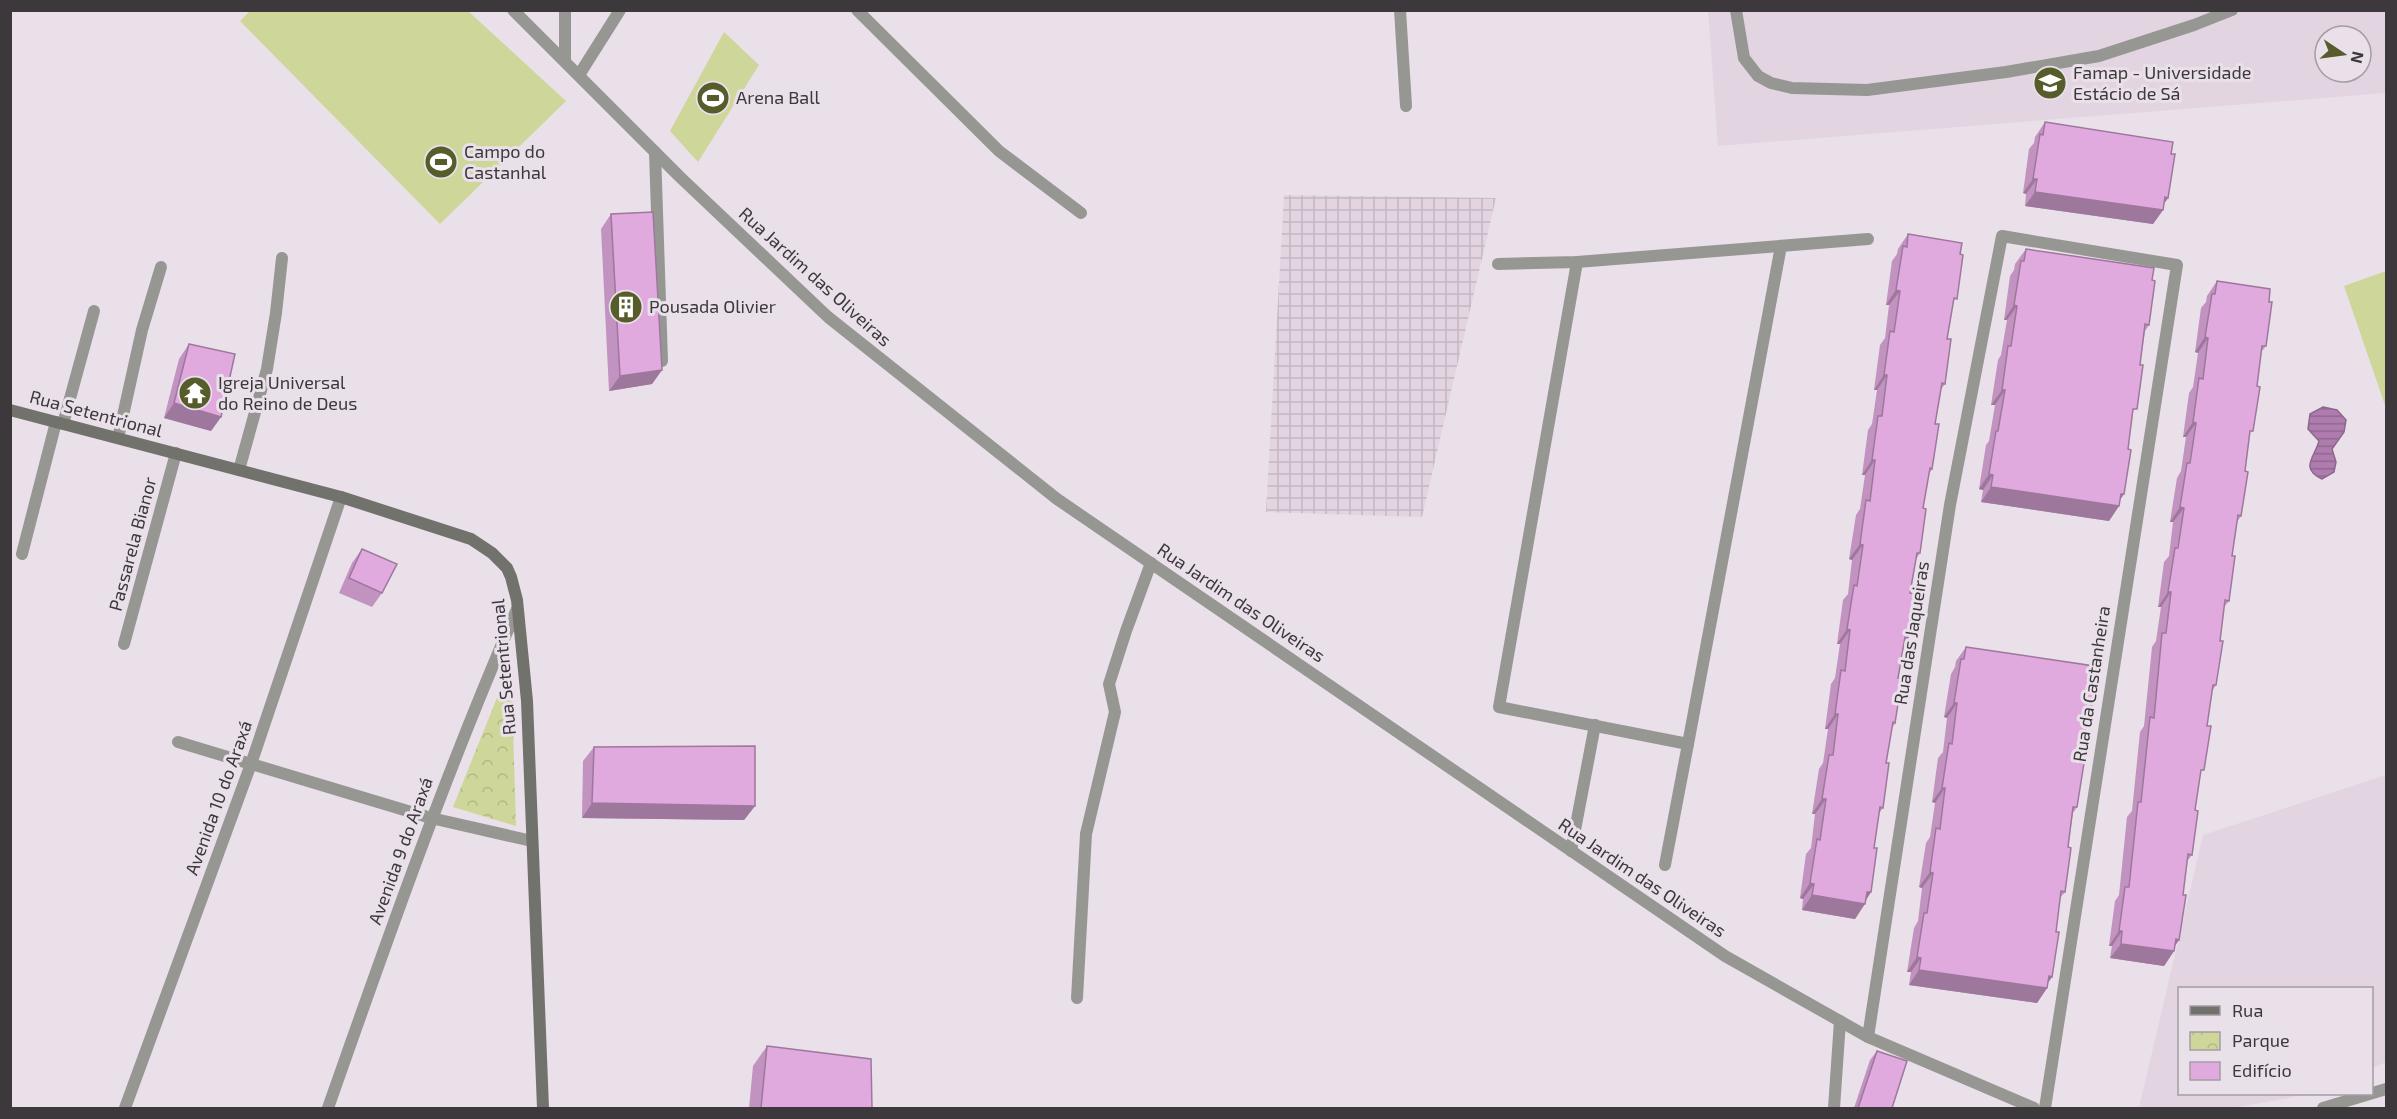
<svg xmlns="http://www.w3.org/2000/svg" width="2397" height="1119" font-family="'Exo 2',sans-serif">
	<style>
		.built { fill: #e3d4e2; fill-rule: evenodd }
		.industrial { fill: url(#industrial-grid) }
		.park { fill: url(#park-crowns) }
		.pitch { fill: #ced69a }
		.water { fill: url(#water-rules); stroke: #8d688c; stroke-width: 1.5 }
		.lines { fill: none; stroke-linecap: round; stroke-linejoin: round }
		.lane { stroke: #969792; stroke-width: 12 }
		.street { stroke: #969792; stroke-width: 12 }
		.secondary { stroke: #71726b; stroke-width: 12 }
		.wall { fill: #c292c0 }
		.shaded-wall { fill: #9e779c }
		.building { fill: #e1aadf; stroke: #9e779c; stroke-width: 1.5 }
		.labels { text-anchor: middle; stroke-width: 6; stroke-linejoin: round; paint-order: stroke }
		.poi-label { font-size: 18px; fill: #3c383c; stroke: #e9e0e9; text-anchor: start }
		.street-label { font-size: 18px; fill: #3c383c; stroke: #e9e0e9 }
	</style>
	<defs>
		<pattern id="industrial-grid" width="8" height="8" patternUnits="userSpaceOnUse" patternTransform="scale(1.5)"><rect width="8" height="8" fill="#e3d4e2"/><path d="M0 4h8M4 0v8" fill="none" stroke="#c4b7c3"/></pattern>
		<pattern id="park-crowns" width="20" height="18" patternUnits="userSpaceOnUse" patternTransform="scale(1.5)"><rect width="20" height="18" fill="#ced69a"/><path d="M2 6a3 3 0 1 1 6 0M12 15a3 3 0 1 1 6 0" fill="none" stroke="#b2b886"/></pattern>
		<pattern id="water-rules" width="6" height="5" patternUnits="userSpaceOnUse" patternTransform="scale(1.5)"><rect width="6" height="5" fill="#b07caf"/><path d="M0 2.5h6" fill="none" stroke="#906790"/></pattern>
	</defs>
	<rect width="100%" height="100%" fill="#e9e0e9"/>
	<g class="built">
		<path d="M1708 11H2386V93L1718 146ZM2325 36H2361V72H2325Z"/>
		<path d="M2386 775V1062L2372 1068V988H2180V1094H2302L2289 1098 2231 1108H2139L2203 835Z"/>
	</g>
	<path class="industrial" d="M1284 195 1496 198 1422 517 1266 512Z"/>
	<path class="park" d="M511 663 516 826 453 807Z"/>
	<g class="pitch">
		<path d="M250 11H468L566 101 440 224 240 21Z"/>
		<path d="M724 32 759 65 698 162 670 131Z"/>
		<path d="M2386 271V408L2344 286Z"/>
	</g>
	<path class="water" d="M2323 407 2337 410 2346 420 2344 432 2332 449 2336 462 2334 472 2322 479C2299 468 2315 457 2319 441L2308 429 2310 414Z"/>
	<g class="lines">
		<g class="lane">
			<path d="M1736 10 1744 58 1758 76 1771 83 1792 88 1867 90 2006 72 2099 56 2194 25 2232 10"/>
			<path d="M655 152 662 361"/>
			<path d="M63 424 94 311"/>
			<path d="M118 438 142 330 161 267"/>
			<path d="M239 470 267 369 276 313 282 258"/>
			<path d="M22 554 56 422"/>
			<path d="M124 644 176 453"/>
			<path d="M1077 998 1086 834 1115 712 1109 684 1126 631 1151 563"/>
		</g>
		<g class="street">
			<path d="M513 10 680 177 828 317 1057 499 1725 956 1868 1037 2034 1108"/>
			<path d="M857 10 999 151 1081 213"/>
			<path d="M1400 10 1406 106"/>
			<path d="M565 60V10"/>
			<path d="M579 75 620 10"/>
			<path d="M1577 262 1499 707 1688 744 1781 246"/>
			<path d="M1498 264 1577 262 1868 239"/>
			<path d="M178 742 431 818 532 841"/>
			<path d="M1571 851 1595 725"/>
			<path d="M1665 865 1688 744"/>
			<path d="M1868 1037 1950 505 2002 236 2177 265 2045 1108"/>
			<path d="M125 1108 251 764 341 497"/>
			<path d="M328 1108C387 940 446 772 517 609"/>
			<path d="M1834 1108 1840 1021"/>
			<path d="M2323 1108 2386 1089"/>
		</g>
		<path class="secondary" d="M10 410 341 497 471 539 492 553 507 568 511 577 517 600 527 701 543 1108"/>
	</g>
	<g class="wall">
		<path d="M2045 122 2171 154 2168 198 2164 204 2163 210 2153 224 2025 206 2026 194 2023 193 2029 149 2034 143 2035 137Z"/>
		<path d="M611 214 662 370 652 384 609 391 601 229Z"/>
		<path d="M1908 234 1953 305 1947 339 1945 384 1941 389 1935 424 1932 469 1929 474 1923 508 1920 553 1916 559 1910 593 1908 638 1904 644 1898 678 1895 723 1892 728 1886 763 1883 808 1879 813 1874 848 1871 892 1855 919 1802 910 1803 899 1800 898 1806 854 1811 848 1815 814H1812L1819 769 1823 763 1828 729H1825L1831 684 1835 678 1840 644H1837L1843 600 1848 594 1852 560 1849 559 1856 515 1860 509 1865 475H1862L1868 430 1872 424 1877 390H1874L1880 345 1885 338 1889 305H1886L1892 261 1897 254 1898 249Z"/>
		<path d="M2026 249 2152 280 2149 325 2145 331 2119 506 2109 521 1981 502 1983 490 1979 489 1986 445 1989 441 1995 405H1991L1998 360 2001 355 2007 320H2004L2010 276 2014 270 2015 264Z"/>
		<path d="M2217 281 2269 302 2266 346 2261 352 2249 437 2245 471 2241 516 2237 522 2232 556 2229 601 2224 607 2220 641 2216 685 2212 691 2200 776 2195 810 2192 855 2187 861 2183 895 2179 940 2175 946 2174 951 2164 966 2110 958 2112 946H2109L2115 901 2119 895 2127 817 2132 811 2140 732 2144 726 2152 647 2156 641 2161 607H2158L2164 562 2169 556 2173 522H2170L2177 478 2181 471 2186 437H2183L2189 393 2193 387 2198 353 2195 352 2201 308 2206 302 2207 296Z"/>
		<path d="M189 344 221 417 211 431 164 418 179 359Z"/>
		<path d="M362 549 382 593 372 607 339 593 352 563Z"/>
		<path d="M1966 647 2092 678 2089 722 2085 728 2080 763 2077 807 2073 813 2068 847 2065 892 2060 898 2056 932 2052 977 2048 983 2047 988 2037 1003 1909 985 1911 972H1907L1914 928 1918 921 1922 888 1919 887 1926 843 1930 837 1935 803 1932 802 1938 758 1943 752 1947 718 1944 717 1951 674 1955 667 1956 661Z"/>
		<path d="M594 747 755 806 744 820 582 818 583 761Z"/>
		<path d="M767 1046 872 1108H749L753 1066Z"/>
		<path d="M1877 1051 1892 1108H1854L1870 1060Z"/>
	</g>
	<g class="shaded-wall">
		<path d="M2033 179H2037L2026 194 2023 193Z"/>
		<path d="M2035 192 2165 197 2168 198 2160 209 2163 210 2153 224 2025 206Z"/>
		<path d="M1896 290 1900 291 1889 305H1886Z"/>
		<path d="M2014 305 2017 306 2007 320H2004Z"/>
		<path d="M2205 337 2208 338 2198 353 2195 352Z"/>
		<path d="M662 370 652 384 609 391 620 376Z"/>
		<path d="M1884 375H1887L1877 390H1874Z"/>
		<path d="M2002 390H2005L1995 405H1991Z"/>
		<path d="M174 403 221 417 211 431 164 418Z"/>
		<path d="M2193 422 2196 423 2186 437H2183Z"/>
		<path d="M1872 460H1875L1865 475H1862Z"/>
		<path d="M1989 474 1993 475 1983 490 1979 489Z"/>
		<path d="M1991 487 2121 494H2124L2116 506H2119L2109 521 1981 502Z"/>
		<path d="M2180 507 2184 508 2173 522H2170Z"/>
		<path d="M1860 544 1863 545 1852 560 1849 559Z"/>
		<path d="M2168 592H2171L2161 607H2158Z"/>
		<path d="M1847 629 1850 630 1840 644H1837Z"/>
		<path d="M1954 703H1957L1947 718 1944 717Z"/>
		<path d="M1835 714H1838L1828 729H1825Z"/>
		<path d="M1942 788H1945L1935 803 1932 802Z"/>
		<path d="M1822 799H1826L1815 814H1812Z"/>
		<path d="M592 803 755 806 744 820 582 818Z"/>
		<path d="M1930 872 1933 873 1922 888 1919 887Z"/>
		<path d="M1810 883 1814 884 1803 899 1800 898Z"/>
		<path d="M1867 892H1871L1863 904H1865L1855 919 1802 910 1812 895Z"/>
		<path d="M2119 931H2122L2112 946H2109Z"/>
		<path d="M2176 939 2179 940 2171 951H2174L2164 966 2110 958 2121 944Z"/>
		<path d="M1917 957 1921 958 1911 972H1907Z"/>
		<path d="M1919 970 2049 976 2052 977 2044 988H2047L2037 1003 1909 985Z"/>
	</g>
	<g class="building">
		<path d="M2045 122 2173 142 2171 154H2175L2168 198 2165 197 2163 210 2035 192 2037 179H2033L2040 134 2043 135Z"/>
		<path d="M653 212 662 370 620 376 611 214Z"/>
		<path d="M1908 234 1962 243 1960 254 1963 255 1957 299 1954 298 1947 339H1951L1945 384 1942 383 1935 424H1939L1932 469 1930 468 1923 508 1926 509 1920 553H1917L1910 593 1914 594 1908 638 1905 637 1898 678H1902L1895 723 1893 722 1886 763H1889L1883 808 1880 807 1874 848H1877L1871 892H1867L1865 904 1812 895 1814 884 1810 883 1817 839 1820 840 1826 799H1822L1829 755H1833L1838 714H1835L1841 670 1845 671 1850 630 1847 629 1854 585 1857 586 1863 545 1860 544 1866 500 1870 501 1875 460H1872L1878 416H1882L1887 375H1884L1890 331 1894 332 1900 291 1896 290 1903 246 1907 247Z"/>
		<path d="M2026 249 2154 268 2152 280 2155 281 2149 325 2145 324 2140 365H2143L2137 409H2133L2128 449 2131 450 2124 494H2121L2119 506 1991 487 1993 475 1989 474 1996 431H1998L2005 390H2002L2008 346H2011L2017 306 2014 305 2021 261H2024Z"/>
		<path d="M2217 281 2270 289 2269 302H2272L2266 346H2262L2257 386 2260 387 2253 431H2250L2245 471 2248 472 2241 516 2238 515 2232 556H2235L2229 601 2225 600 2220 641H2223L2216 685H2213L2207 726H2211L2204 770H2201L2195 810 2198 811 2192 855 2188 854 2183 895H2186L2179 940 2176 939 2174 951 2121 944 2122 931H2119L2125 887H2129L2138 802H2141L2150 717 2154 718 2162 633H2166L2171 592H2168L2175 548H2178L2184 508 2180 507 2187 463H2190L2196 423 2193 422 2199 378 2203 379 2208 338 2205 337 2212 294H2215Z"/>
		<path d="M189 344 235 354 221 417 174 403Z"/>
		<path d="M362 549 397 564 382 593 349 578Z"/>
		<path d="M1966 647 2094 666 2092 678H2096L2089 722H2086L2080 763H2084L2077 807H2073L2068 847 2071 848 2065 892 2061 891 2056 932H2059L2052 977 2049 976 2047 988 1919 970 1921 958 1917 957 1924 913H1927L1933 873 1930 872 1936 828 1940 829 1945 788H1942L1949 743 1952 744 1957 703H1954L1961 659H1964Z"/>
		<path d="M755 746V806L592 803 594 747Z"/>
		<path d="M767 1046 871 1059 872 1108H761Z"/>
		<path d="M1877 1051 1907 1061 1892 1108H1858Z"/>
	</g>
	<defs>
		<symbol id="university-disc" viewBox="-11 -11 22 22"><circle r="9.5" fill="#565c2a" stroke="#e9e0e9"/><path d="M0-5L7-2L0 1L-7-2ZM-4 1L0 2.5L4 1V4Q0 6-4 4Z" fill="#fff"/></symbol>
		<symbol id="stadium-disc" viewBox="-11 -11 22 22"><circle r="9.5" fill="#565c2a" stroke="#e9e0e9"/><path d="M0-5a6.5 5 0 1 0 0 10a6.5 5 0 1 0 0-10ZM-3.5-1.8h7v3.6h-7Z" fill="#fff"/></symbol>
		<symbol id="building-disc" viewBox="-11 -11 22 22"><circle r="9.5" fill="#565c2a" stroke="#e9e0e9"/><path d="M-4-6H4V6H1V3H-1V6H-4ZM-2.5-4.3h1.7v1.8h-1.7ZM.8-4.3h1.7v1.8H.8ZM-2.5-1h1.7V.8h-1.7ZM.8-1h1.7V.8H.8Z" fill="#fff"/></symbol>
		<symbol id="temple-disc" viewBox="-11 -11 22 22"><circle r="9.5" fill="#565c2a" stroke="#e9e0e9"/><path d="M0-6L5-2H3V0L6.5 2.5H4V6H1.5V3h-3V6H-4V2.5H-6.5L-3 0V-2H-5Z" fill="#fff"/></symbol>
	</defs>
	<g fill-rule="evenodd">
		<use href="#university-disc" x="2031" y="64" width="38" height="38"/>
		<use href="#stadium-disc" x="694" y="79" width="38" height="38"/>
		<use href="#stadium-disc" x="422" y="143" width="38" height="38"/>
		<use href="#building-disc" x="607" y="288" width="38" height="38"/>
		<use href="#temple-disc" x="176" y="374" width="38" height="38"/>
	</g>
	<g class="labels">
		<g class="poi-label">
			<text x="2073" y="79">Famap - Universidade<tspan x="2073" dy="21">Estácio de Sá</tspan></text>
			<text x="736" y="104">Arena Ball</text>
			<text x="464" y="158">Campo do<tspan x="464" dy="21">Castanhal</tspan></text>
			<text x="649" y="313">Pousada Olivier</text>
			<text x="218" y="389">Igreja Universal<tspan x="218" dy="21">do Reino de Deus</tspan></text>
		</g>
		<g class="street-label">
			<text transform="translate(815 277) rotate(42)" y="6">Rua Jardim das Oliveiras</text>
			<text transform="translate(96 414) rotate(15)" y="6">Rua Setentrional</text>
			<text transform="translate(133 544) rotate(-75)" y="6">Passarela Bianor</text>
			<text transform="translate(1241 603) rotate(34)" y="6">Rua Jardim das Oliveiras</text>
			<text transform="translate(1912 633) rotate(-81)" y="6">Rua das Jaqueiras</text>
			<text transform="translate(504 667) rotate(-95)" y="6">Rua Setentrional</text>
			<text transform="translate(2092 684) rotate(-81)" y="6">Rua da Castanheira</text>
			<text transform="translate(219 798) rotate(-70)" y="6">Avenida 10 do Araxá</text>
			<text transform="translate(401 851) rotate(-70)" y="6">Avenida 9 do Araxá</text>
			<text transform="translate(1642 878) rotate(34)" y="6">Rua Jardim das Oliveiras</text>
		</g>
	</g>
	<rect width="2397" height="1119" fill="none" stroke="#3c383c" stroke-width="24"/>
	<rect x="2178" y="987" width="195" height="108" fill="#e9e0e9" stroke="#a49da4" stroke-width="1.5"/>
	<rect x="2190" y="1006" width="30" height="9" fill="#71726b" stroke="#a49da4" stroke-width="1.5"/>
	<text x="2232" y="1017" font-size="18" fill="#3c383c">Rua</text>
	<rect x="2190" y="1032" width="30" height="18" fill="url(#park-crowns)" stroke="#a49da4" stroke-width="1.5"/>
	<text x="2232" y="1047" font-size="18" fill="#3c383c">Parque</text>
	<rect x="2190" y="1062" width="30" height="18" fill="#e1aadf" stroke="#a49da4" stroke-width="1.5"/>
	<text x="2232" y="1077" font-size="18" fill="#3c383c">Edifício</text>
	<g transform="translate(2343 54) rotate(103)"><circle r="28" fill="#e9e0e9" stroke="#a49da4" stroke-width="1.5"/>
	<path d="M0-4.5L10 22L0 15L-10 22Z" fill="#565c2a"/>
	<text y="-9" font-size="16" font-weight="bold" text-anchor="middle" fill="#3c383c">N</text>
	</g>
</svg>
